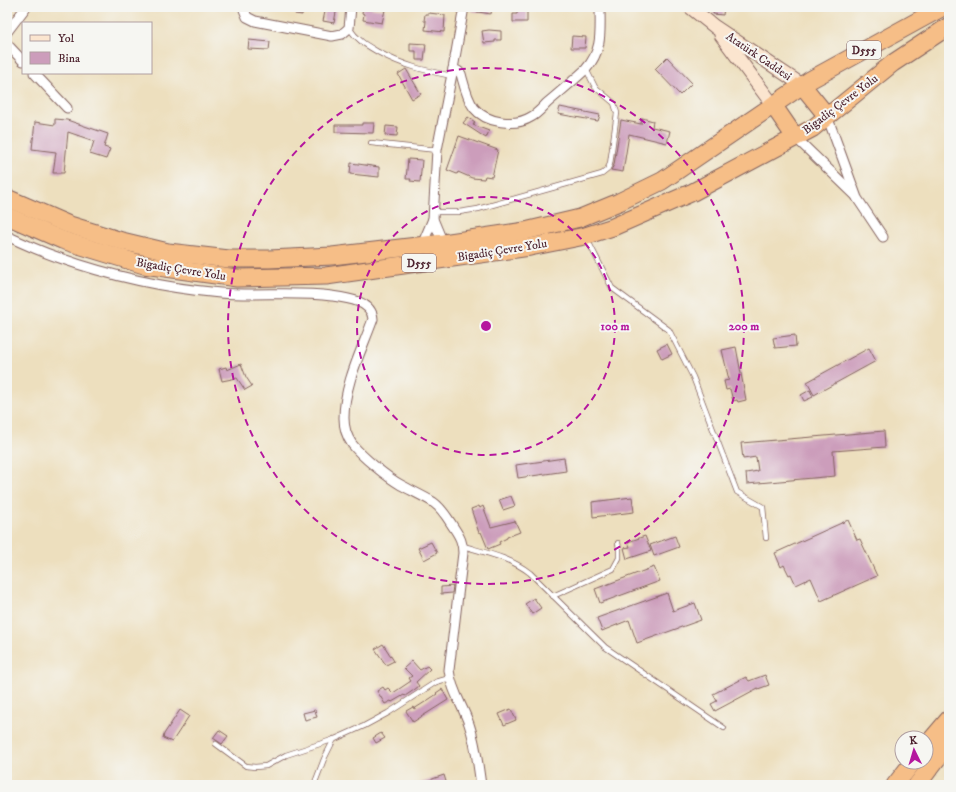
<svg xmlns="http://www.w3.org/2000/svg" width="956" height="792" font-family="'IM FELL DW Pica',serif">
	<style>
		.building { fill: #cc9dbb }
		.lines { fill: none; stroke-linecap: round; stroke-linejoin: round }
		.lane-casing { stroke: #83625e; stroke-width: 6 }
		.street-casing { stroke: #83625e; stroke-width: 11 }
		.secondary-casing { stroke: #83625e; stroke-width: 15 }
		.highway-casing { stroke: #83625e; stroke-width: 19 }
		.lane { stroke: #fff; stroke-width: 4.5 }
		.street { stroke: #fff; stroke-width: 9 }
		.secondary { stroke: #fbe5cf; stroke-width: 13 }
		.highway { stroke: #f6be87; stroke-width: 17 }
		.ring { fill: none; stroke: #b5179e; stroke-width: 2; stroke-dasharray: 7 5 }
		.labels { text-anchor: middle; stroke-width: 4; stroke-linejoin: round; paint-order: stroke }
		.shield { fill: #f6f6f2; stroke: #7e6067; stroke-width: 1 }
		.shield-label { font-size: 11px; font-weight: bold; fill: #4a1f2b }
		.street-label { font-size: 12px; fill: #4a1f2b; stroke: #f6f6f2 }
		.centre { fill: #b5179e; stroke: #f6f6f2; stroke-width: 2 }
		.ring-label { font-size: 12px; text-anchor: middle; font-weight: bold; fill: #b5179e; stroke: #f6f6f2; stroke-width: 4; stroke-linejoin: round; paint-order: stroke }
	</style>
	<rect width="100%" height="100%" fill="#f6f6f2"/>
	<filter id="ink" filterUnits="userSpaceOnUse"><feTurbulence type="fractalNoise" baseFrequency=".025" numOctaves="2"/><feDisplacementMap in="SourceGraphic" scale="8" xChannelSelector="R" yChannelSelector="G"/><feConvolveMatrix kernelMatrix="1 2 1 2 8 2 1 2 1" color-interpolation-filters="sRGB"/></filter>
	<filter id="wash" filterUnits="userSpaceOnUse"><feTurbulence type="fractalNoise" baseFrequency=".012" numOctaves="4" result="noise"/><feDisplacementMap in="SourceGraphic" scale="16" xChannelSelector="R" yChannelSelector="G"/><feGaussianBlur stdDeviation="0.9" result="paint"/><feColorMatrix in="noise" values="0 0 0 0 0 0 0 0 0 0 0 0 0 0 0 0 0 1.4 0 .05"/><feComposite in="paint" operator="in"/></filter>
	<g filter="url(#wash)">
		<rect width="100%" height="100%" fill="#eddfbe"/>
		<g id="blocks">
			<g class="building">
				<path d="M297 7H303L302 15 295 14Z"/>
				<path d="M326 7H337L334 23 323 21Z"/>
				<path d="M363 7 385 10 382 23 363 20 364 14 362 13Z"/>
				<path d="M472 7H492L491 14 471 11Z"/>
				<path d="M518 7H527V22H513V14H517Z"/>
				<path d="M714 7H724L723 15 713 14Z"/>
				<path d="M429 13 445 15 444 32 425 30 426 21H424L425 14H429Z"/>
				<path d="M489 30 501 31V40H495V42L484 43 482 31Z"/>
				<path d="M572 36 586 37 585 48H571Z"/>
				<path d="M249 40 270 42 269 50 248 49Z"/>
				<path d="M410 43 426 44 424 60H416V51H410Z"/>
				<path d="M667 57 692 83 680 95 655 69Z"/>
				<path d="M406 69 421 94 412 99 398 74Z"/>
				<path d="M560 107 600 115 598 121 558 114Z"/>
				<path d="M468 117 475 122 473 125 489 131 486 138 463 123Z"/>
				<path d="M642 118 653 121 652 127 670 131 667 143 629 134 623 172 611 170 614 165 621 120 641 124Z"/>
				<path d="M55 119 67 120 108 134 104 147 110 149 106 159 90 154 94 141 68 132 64 173H53L56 152 32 149 35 122 55 125Z"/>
				<path d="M362 123H374L373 133 335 132V125H362Z"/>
				<path d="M386 126 398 127 397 136 385 135Z"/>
				<path d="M459 136 498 150 492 177 485 176 484 179 472 178 458 172 457 174 447 170Z"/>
				<path d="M408 159 422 160 420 182 410 181 411 179H406Z"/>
				<path d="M351 163 379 167V177L350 174Z"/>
				<path d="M795 335 796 346 775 348 773 338Z"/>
				<path d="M667 344 672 354 662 359 657 349Z"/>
				<path d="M736 347 746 400 738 402 737 400 733 401 730 389 726 390 724 381 729 380 722 350Z"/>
				<path d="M869 348 876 361 814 395 807 382Z"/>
				<path d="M241 364 246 377 252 386 245 390 237 378 222 381 219 369 226 367 227 370Z"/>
				<path d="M810 390 813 397 804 401 801 395Z"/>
				<path d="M884 431 885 447 833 451 835 476 747 484 746 473 758 471 756 457 743 459 741 443Z"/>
				<path d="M564 458 566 471 518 478 516 465Z"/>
				<path d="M511 496 515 506 503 510 499 500Z"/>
				<path d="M632 497 634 512 593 517 592 502Z"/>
				<path d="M479 506 480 508 483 506 491 527 515 521 520 532 507 537V538L499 542 500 544 488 549 481 532 479 533 471 509Z"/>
				<path d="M848 520 857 540 860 539 877 576 821 601 811 578 796 585 791 574 789 575 784 565 781 567 775 553Z"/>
				<path d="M645 536 651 551 627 559 624 548 630 547 628 542Z"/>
				<path d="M675 536 679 547 654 556 650 545Z"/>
				<path d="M431 542 437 553 424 560 418 548Z"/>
				<path d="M654 567 660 581 600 603 595 589Z"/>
				<path d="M453 586 452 593 441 594V587Z"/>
				<path d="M667 593 673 611 695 603 701 620 637 643 629 620 602 631 597 618Z"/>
				<path d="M534 598 541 608 532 614 525 604Z"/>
				<path d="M383 644 394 661 386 665 375 649Z"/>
				<path d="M412 661 420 670 427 666 430 669 416 682 419 686 414 690 405 696 404 695 392 702 391 701 385 704 377 691 383 687 385 690 388 688 393 693 411 681 409 678 412 676 404 668Z"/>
				<path d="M765 675 769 685 758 689V688L715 711 711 704 717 701 713 694 746 677 749 681Z"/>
				<path d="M442 689 448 700 413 722 406 711 413 707 414 709 425 702 437 694 436 693Z"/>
				<path d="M511 709 516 720 504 725 499 714Z"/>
				<path d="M180 710 189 716 172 742 163 738 164 734Z"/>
				<path d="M315 710 317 717 305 720 303 713Z"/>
				<path d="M219 730 228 736 222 744 213 738Z"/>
				<path d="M381 733 385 738 376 743 373 738Z"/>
				<path d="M444 775 447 785H418V784Z"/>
			</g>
		</g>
	</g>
	<g filter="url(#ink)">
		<use href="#blocks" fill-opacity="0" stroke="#83625e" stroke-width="1"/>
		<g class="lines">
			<defs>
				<g id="lane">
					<path d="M349 28C357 40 366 45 378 52 404 66 423 70 452 76"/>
					<path d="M371 143 437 150"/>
					<path d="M433 212H459L478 209 602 174 607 170 610 164 617 113 614 103 595 87 586 69"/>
					<path d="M587 239 612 288 669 330 693 377 737 492 763 507 766 538"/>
					<path d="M463 546C487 553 511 558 530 573L605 647 724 728"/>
					<path d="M553 596 613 569 619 558V548L618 543"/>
					<path d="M216 744 246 766 255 767 266 766 286 755 335 739 364 726 388 713 436 682 450 678"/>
					<path d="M314 785 324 759 334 739"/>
				</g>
				<g id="street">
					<path d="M243 7 247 17 255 21 332 36 342 34 349 28 351 7"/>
					<path d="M7 32 26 7"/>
					<path d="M7 44 23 61"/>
					<path d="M453 69 458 71 461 74C464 85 467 99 474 108 486 123 515 127 531 117 537 114 542 108 547 103 560 92 573 81 586 69 603 50 600 31 600 7"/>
					<path d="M34 73 67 108"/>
					<path d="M827 116 857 198 883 237"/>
					<path d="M795 137 855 195"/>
					<path d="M7 236C24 244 40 251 57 257 110 276 164 288 220 293 257 296 295 291 332 296 347 298 372 301 373 319 362 350 344 384 344 418 344 427 347 437 352 444 362 457 387 477 401 485 412 491 423 496 433 502 443 509 448 519 454 528 460 537 463 543 463 553L449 670C451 690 463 706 469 724 476 744 478 765 481 785"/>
					<path d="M443 243 433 219 437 150 453 69 464 7"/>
					<path d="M422 245 433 219"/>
				</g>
				<g id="secondary">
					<path d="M690 7 715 27 802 85"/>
					<path d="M721 35 773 105"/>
				</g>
				<g id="highway">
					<path d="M802 85 827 116"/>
					<path d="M773 105 795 137"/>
					<path d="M7 198 67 224 122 241 168 252 229 259H269L332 256 443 243 525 231 580 218 619 202 662 181 810 80 943 7"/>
					<path d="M7 216 62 240 144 265 237 278 326 276 530 247 585 236 613 227 693 192 813 128 893 63 949 26"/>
					<path d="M926 746 949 719"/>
					<path d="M895 785 913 762"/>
					<path d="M917 785 949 743"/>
				</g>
			</defs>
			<use href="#lane" class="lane-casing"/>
			<use href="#street" class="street-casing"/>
			<use href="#secondary" class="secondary-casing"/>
			<use href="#highway" class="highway-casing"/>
			<use href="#lane" class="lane"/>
			<use href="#street" class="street"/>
			<use href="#secondary" class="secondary"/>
			<use href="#highway" class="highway"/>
		</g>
	</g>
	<g class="ring">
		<circle cx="486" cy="326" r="129"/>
		<circle cx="486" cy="326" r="258"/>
	</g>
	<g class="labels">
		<g class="shield">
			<rect x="847" y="41" width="34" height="18" rx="3"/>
			<rect x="402" y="254" width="34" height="18" rx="3"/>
		</g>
		<g class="shield-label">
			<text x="864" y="54">D555</text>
			<text x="419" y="267">D555</text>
		</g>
		<g class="street-label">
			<text transform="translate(759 56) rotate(34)" y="4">Atatürk Caddesi</text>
			<text transform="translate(840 104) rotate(-37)" y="4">Bigadiç Çevre Yolu</text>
			<text transform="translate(502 250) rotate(-9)" y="4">Bigadiç Çevre Yolu</text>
			<text transform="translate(181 269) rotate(9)" y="4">Bigadiç Çevre Yolu</text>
		</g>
	</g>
	<circle cx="486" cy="326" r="6" class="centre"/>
	<g class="ring-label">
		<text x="615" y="330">100 m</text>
		<text x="744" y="330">200 m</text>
	</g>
	<rect width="956" height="792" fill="none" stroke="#f6f6f2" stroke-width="24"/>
	<rect x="22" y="22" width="130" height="52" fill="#f6f6f2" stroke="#b1a0a2"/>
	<rect x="30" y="35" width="20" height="6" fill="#fbe5cf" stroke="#b1a0a2"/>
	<text x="58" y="42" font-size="12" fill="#4a1f2b">Yol</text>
	<rect x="30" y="52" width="20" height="12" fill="#cc9dbb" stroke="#b1a0a2"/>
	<text x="58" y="62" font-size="12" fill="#4a1f2b">Bina</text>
	<g transform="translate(914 750) rotate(355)"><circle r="19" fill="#f6f6f2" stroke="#b1a0a2"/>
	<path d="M0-3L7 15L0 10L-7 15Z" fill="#b5179e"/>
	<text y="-6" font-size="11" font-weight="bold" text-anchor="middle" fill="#4a1f2b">K</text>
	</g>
</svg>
